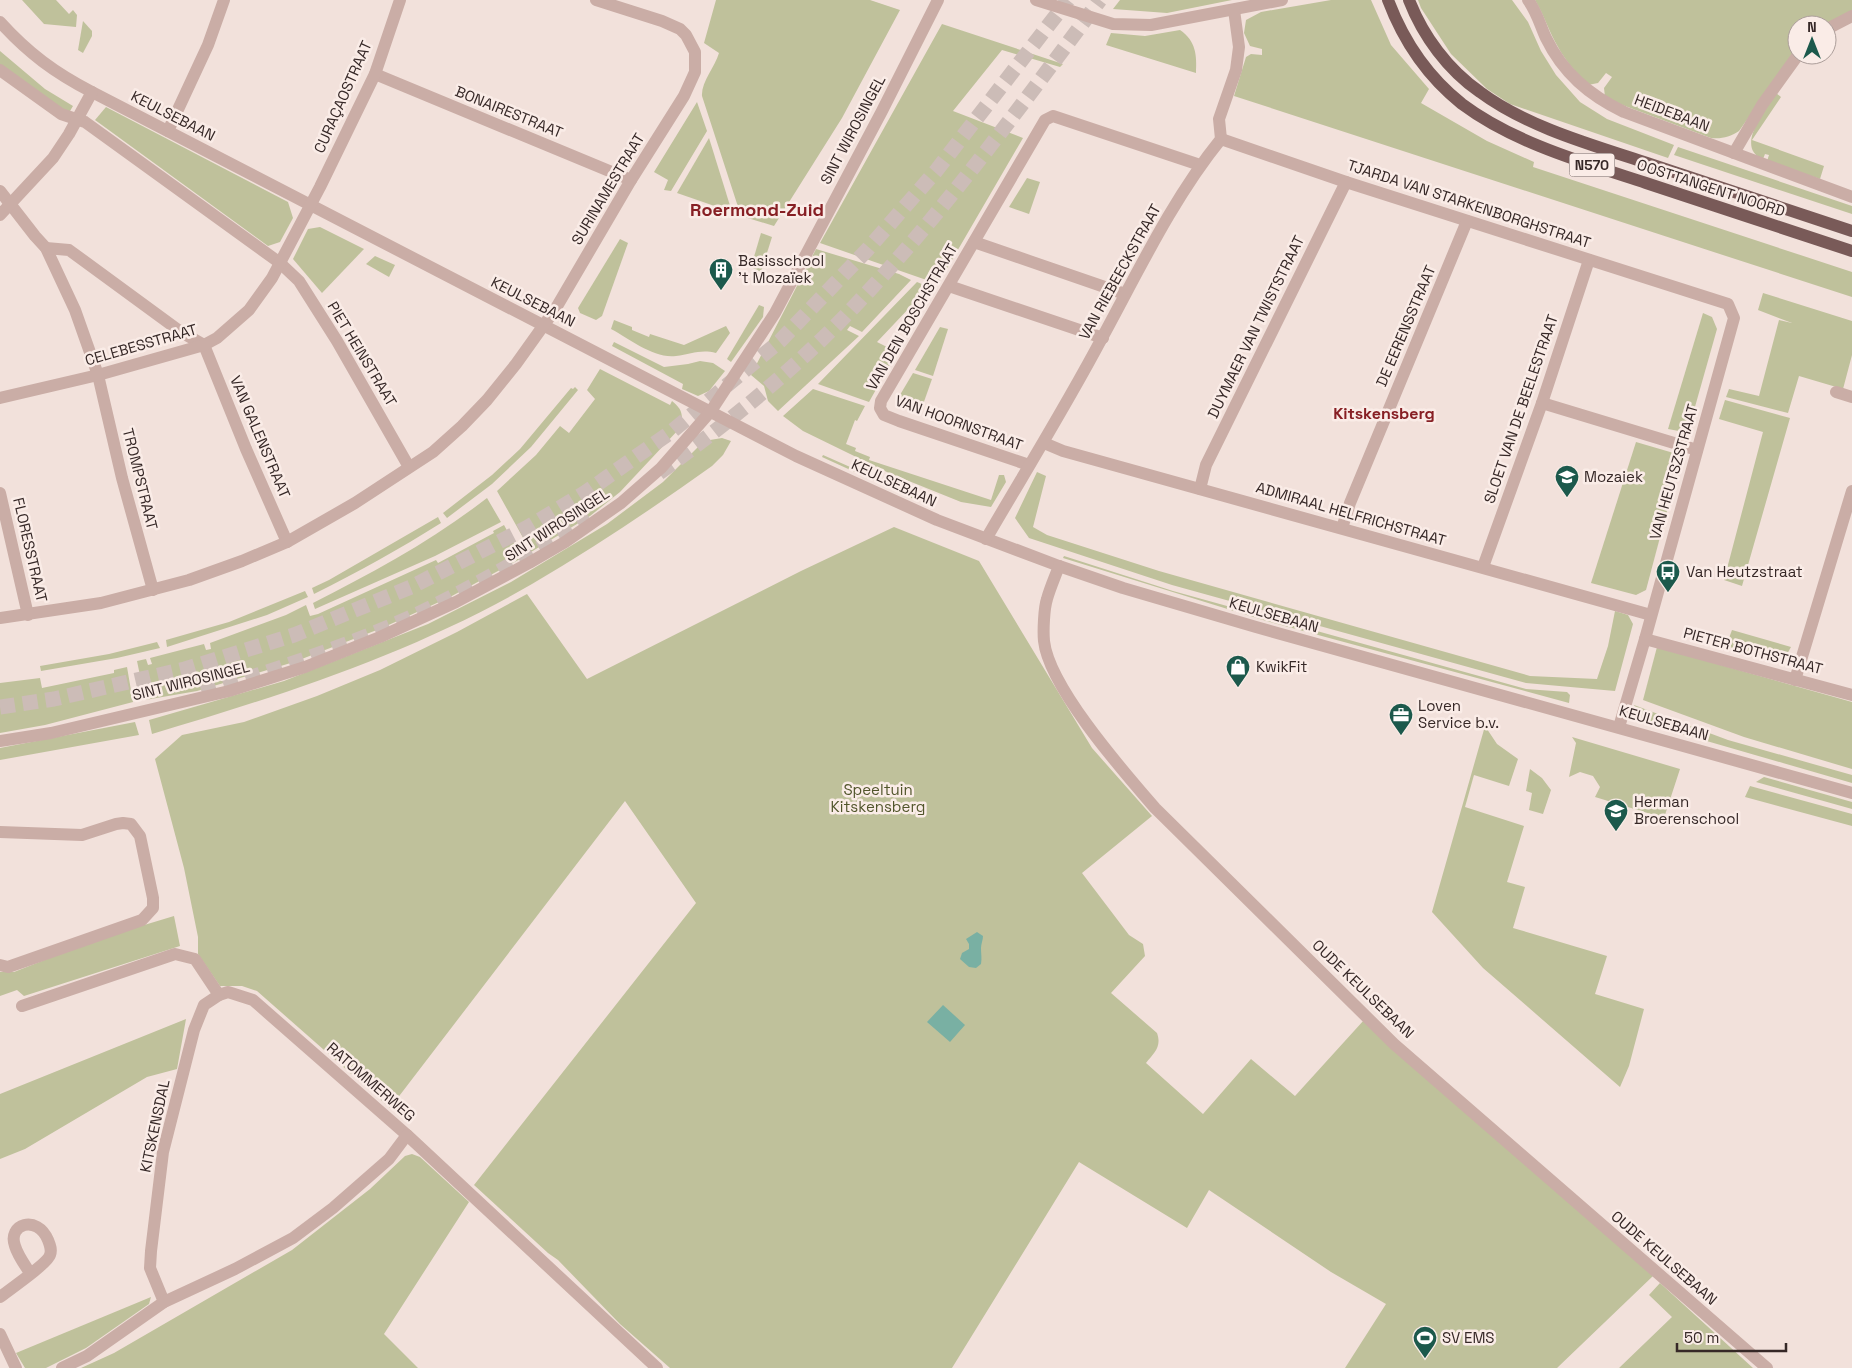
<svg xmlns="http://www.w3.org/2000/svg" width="1852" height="1368" font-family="'Space Grotesk',sans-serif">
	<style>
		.green { fill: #bfc19b }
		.water { fill: #79b0a3 }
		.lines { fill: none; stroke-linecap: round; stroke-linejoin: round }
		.highway-tunnel { stroke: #ccbcb7; stroke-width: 15; stroke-dasharray: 15 8; stroke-linecap: butt }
		.minor { stroke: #caada6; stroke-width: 12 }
		.major { stroke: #795a58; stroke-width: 12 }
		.labels { text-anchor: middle; stroke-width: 5; stroke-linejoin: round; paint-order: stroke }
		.shield { fill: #faece7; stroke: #716361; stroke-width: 1 }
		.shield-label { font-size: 14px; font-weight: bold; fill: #362827 }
		.street-label { font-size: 15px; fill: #362827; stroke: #faece7 }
		.poi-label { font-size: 15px; fill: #362827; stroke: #faece7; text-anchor: start }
		.park-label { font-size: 15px; fill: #51552b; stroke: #faece7 }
		.neighbourhood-label { font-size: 16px; font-weight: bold; fill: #871f24; stroke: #faece7 }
		.quarter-label { font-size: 18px; font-weight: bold; fill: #871f24; stroke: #faece7 }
	</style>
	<rect width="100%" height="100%" fill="#f2e1db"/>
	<g class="green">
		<path d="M22 0H56L69 14 73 10 77 15 76 27 44 24Z"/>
		<path d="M716 0H870L900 10 842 118 774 226 741 216 702 96C701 82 715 67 719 53L704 43Z"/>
		<path d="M1120 0H1232L1167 13 1113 9Z"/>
		<path d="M1331 0H1371L1391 45 1429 89 1421 103 1487 141 1534 162 1533 167 1852 272V297L1234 96 1246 57 1251 54 1262 55V49L1250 46 1244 33 1246 20 1261 12Z"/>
		<path d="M1418 0H1512L1528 22 1541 51 1556 75 1580 102 1607 119 1674 145 1668 158 1510 104 1487 89 1451 54 1421 8Z"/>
		<path d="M1535 0H1852V12L1825 25H1797V49L1739 131C1730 137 1722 139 1711 138L1625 106 1605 97 1604 88 1612 77 1606 73 1598 83 1588 85C1577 73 1566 62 1558 47 1549 32 1544 15 1535 0Z"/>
		<path d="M83 21 92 31V36L83 53 78 50Z"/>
		<path d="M942 24 1063 64 1060 67 1002 50 953 111 1023 138 938 284 820 243Z"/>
		<path d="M1180 30C1196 41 1197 55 1196 73L1106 45 1111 33 1145 36Z"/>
		<path d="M0 51 45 89 73 106 70 111H64L0 66Z"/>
		<path d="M1776 93 1781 97 1752 140 1824 166 1820 179 1767 161 1769 155 1765 154 1763 159C1734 148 1766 109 1776 93Z"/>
		<path d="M697 102 707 131 671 191 664 190 668 180 654 172Z"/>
		<path d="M106 107 288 202 293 218 280 242 268 246 95 120Z"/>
		<path d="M709 138 732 212 677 193Z"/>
		<path d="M1678 147 1852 206V214L1674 155Z"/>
		<path d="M1027 178 1040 182 1029 214 1009 207Z"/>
		<path d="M320 227 364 249 322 293 293 259 308 229Z"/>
		<path d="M761 233 772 237 761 272 751 267Z"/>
		<path d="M620 239 628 243 602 316 596 320 580 313 578 308Z"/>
		<path d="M816 249 899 274 911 280 862 332 850 326 847 330 859 336 778 411 768 401 764 386 751 375Z"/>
		<path d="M375 256 395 265 389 277 366 264Z"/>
		<path d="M917 282 929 287 877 342 897 352 869 402 818 384Z"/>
		<path d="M1763 293 1852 321V355L1843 389 1799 376 1788 413 1726 397 1729 389 1759 396 1779 320 1792 323 1758 310Z"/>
		<path d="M759 305 764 307 763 317 731 362 727 359Z"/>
		<path d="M1703 313 1712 317 1717 329 1689 428 1684 432 1668 429Z"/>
		<path d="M614 320 632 327V330L649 337 650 334 684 345 726 326 730 333 716 353C701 349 691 354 676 356 654 359 630 339 611 329Z"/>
		<path d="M940 327 948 329 933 376 915 370Z"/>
		<path d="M614 342 664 367 688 364 700 361 713 363 725 371 709 391 698 396 682 389 683 384 612 346Z"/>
		<path d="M600 369 670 405 672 401C682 409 684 415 680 428L620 492 590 516 531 552 497 491 536 455 560 426 569 433 595 399 587 390Z"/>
		<path d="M913 373 932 379 920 413 900 407 897 400Z"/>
		<path d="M575 387 578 390 531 447 492 484 447 518 443 513 492 475 520 449 571 388 573 389Z"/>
		<path d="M813 389 865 406 857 421 855 420 846 444 856 448 855 451 870 457 869 460 991 500 999 475H1004L1006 482 991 507 961 502 889 473 803 431 783 416Z"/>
		<path d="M1725 400 1790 418 1742 586 1724 580 1763 432 1719 419Z"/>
		<path d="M722 438 731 441 723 455 712 466C653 508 594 548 532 584 413 653 283 695 152 734L149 720 284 681 428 624 511 582 607 524 663 482 704 441Z"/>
		<path d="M1636 442 1677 454 1680 462 1646 590 1636 595 1591 583Z"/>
		<path d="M823 455 918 497 916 500 822 457Z"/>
		<path d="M1037 472 1046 476 1033 527 1047 535 1159 571 1530 676 1597 679 1608 646 1615 611 1628 615 1633 624 1615 691 1526 683 1172 585 1029 538 1015 518Z"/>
		<path d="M487 498 501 522 435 556 315 609 313 603C374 572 433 540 487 498Z"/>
		<path d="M438 517 441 523C400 549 358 572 314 594L312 588 329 580Z"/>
		<path d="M504 525 522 558 450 597 382 628 294 662 197 691 145 700 137 661 146 659 148 665 152 664 150 658 204 644 206 650 211 649 210 643 286 615 306 605 310 616 318 614 436 560 438 563 494 533 493 531Z"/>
		<path d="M894 527 979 561 1092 748 1152 816 1082 873 1129 935 1143 944 1145 956 1111 993 1157 1033C1162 1047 1154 1053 1146 1063L1203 1114 1251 1059 1295 1096 1364 1020 1653 1276 1557 1368H1345L1386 1304 1331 1272 1209 1190 1187 1228 1079 1162 952 1368H670L620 1324 558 1260 548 1253 474 1185 696 903 625 801 390 1108 257 991 242 986H220L198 954V937L184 868 155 759 182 735 244 722 317 696 380 670 457 632 527 594 587 679 801 571Z"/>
		<path d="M1064 556 1173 591 1526 689 1567 692 1570 695 1569 703 1263 620 1063 558Z"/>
		<path d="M305 591 308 597 267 615 167 647 166 640 229 622Z"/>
		<path d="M1732 630 1791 647 1782 663 1726 646Z"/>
		<path d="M157 642 160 648 117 658 41 671 40 666 109 654Z"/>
		<path d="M1657 647 1852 702V769L1744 737 1643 700Z"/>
		<path d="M127 667 133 702 45 725 0 733V683L40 678 42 688 114 673V670Z"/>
		<path d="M1634 705 1728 740 1852 775V783L1648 724 1639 717Z"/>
		<path d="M135 722 139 735 0 760V748Z"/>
		<path d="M1485 726 1497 744 1518 759 1509 786 1474 775 1465 807 1524 826 1507 882 1525 887 1513 928 1607 956 1595 994 1644 1009 1629 1066 1620 1087 1483 968 1432 912Z"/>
		<path d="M1572 737 1680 769 1664 818 1595 797 1600 787 1593 776 1580 772 1569 777 1576 743Z"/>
		<path d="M1530 769 1542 778 1551 790 1543 814 1529 810 1532 793 1526 791Z"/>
		<path d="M1764 777 1852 802V809L1756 782Z"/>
		<path d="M1750 786 1852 814V826L1745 797Z"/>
		<path d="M174 916 180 946 24 996 17 990 0 996V972H14L98 939Z"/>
		<path d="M186 1019 177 1069 147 1077 25 1149 0 1159V1094Z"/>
		<path d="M412 1154 420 1157 469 1202 384 1334 418 1368H81L114 1353 292 1250 370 1189 405 1156Z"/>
		<path d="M1660 1283 1753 1368H1619L1672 1317 1649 1295Z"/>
		<path d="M151 1297 149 1304 86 1348 46 1368H25L16 1353Z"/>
	</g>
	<g class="water">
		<path d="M977 932 983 936C983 940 981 944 981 948 981 954 982 958 981 964L976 968 969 967 960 959 962 953 969 949V944L966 939Z"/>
		<path d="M943 1005 965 1025 950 1042 927 1022Z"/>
	</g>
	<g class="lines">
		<g class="highway-tunnel">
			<path d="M659 473C726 424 792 372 849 312 942 215 1020 107 1100 0"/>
			<path d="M202 693C277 669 353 645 424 611 481 583 535 551 590 519"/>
			<path d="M0 707 54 699 185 669 294 635 411 587 528 527 586 492 671 432 780 341 867 250 936 171 1068 0"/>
		</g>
		<g class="minor">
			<path d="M1036 0 1113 24 1151 25 1282 0"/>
			<path d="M1528 0C1537 12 1540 25 1546 38 1563 73 1589 95 1624 112L1852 197"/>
			<path d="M0 22C28 53 55 73 92 92L796 456 937 520 1059 566 1123 588 1256 627 1852 793"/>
			<path d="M1827 29 1852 16"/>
			<path d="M0 70 61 114 85 122 280 263 299 281 337 341 409 467"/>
			<path d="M375 74 631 180"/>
			<path d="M168 131 208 45 224 0"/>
			<path d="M1221 139 1346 182 1728 304 1734 318 1645 639 1619 727"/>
			<path d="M1734 153 1762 105 1798 55"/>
			<path d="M0 191 35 236 46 248 75 310 98 375 122 478 153 590"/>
			<path d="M0 215 53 158 69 134 92 92"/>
			<path d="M974 242 1125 294"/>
			<path d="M46 248 69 250 181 332 204 345 246 449 287 542"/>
			<path d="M949 286 1103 338"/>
			<path d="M1836 392 1852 397"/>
			<path d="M0 398 98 375 204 345 217 338 249 310 272 278 320 187 375 74 400 0"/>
			<path d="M1542 403 1697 450"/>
			<path d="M1044 443 1063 451 1099 461 1651 615"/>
			<path d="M1029 465 899 421 884 415 880 408 881 401 1045 120 1053 116 1200 165"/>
			<path d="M1200 489 1206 465 1346 182"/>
			<path d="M0 493 28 615"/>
			<path d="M1342 528 1350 503 1467 221"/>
			<path d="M986 539C1025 472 1066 406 1102 338 1138 272 1173 198 1221 139L1219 119 1236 70 1239 47 1234 10"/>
			<path d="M1059 566C1055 577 1050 588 1047 599 1044 608 1043 631 1044 641 1049 687 1123 771 1155 808L1394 1044 1767 1368"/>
			<path d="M1483 567 1542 403 1589 260"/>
			<path d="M0 618 101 603 189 580 242 561 287 542 355 503 433 452 462 426 487 400 516 364 556 308 631 180 684 96 695 72V52L686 35 680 29 662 21 596 0"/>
			<path d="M1645 639 1852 695"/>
			<path d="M1795 680 1852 491"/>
			<path d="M0 741 51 733 229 691 305 667 380 637 456 602 529 563 565 542 621 503 661 468 711 411 775 313 882 111 938 0"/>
			<path d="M0 832 82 835 116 824 123 823 131 824 140 836 153 898V908L142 920 8 967 0 965"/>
			<path d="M22 1006 175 954 195 959 219 995 228 992 253 1000 407 1135 657 1368"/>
			<path d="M0 1297C9 1290 48 1263 50 1255 52 1250 50 1245 48 1240 37 1214 7 1224 15 1246 18 1256 25 1265 30 1273"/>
			<path d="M164 1302 150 1268 151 1251 163 1152 194 1030 204 1005 219 995"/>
			<path d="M0 1334 16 1368"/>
			<path d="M62 1368 87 1356 164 1302 235 1269 293 1238 333 1208 389 1159 407 1135"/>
		</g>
		<g class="major">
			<path d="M1388 0C1403 40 1428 77 1462 104 1514 143 1585 163 1646 183 1715 206 1783 228 1852 251"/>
			<path d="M1409 0C1423 36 1448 70 1480 92 1527 127 1592 145 1647 163 1715 186 1784 208 1852 231"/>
		</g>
	</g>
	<defs>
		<symbol id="building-pin" viewBox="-11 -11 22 30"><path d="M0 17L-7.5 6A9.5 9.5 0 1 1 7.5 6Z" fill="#1c594c" stroke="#faece7"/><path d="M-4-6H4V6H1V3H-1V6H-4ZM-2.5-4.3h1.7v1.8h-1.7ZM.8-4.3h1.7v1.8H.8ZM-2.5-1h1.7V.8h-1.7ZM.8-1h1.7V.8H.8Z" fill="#fff"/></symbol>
		<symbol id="school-pin" viewBox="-11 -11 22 30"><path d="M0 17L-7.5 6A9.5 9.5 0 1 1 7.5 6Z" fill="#1c594c" stroke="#faece7"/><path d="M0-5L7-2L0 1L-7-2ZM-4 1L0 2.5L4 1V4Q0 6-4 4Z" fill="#fff"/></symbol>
		<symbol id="bus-pin" viewBox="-11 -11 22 30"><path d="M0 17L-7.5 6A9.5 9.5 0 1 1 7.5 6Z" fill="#1c594c" stroke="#faece7"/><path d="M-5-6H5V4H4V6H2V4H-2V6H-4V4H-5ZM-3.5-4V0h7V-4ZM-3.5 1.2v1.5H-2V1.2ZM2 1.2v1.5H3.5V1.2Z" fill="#fff"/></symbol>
		<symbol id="shop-pin" viewBox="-11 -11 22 30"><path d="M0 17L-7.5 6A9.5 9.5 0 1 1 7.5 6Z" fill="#1c594c" stroke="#faece7"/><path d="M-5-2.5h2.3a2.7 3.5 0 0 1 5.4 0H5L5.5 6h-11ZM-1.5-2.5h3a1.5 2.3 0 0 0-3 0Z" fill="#fff"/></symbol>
		<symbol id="office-pin" viewBox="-11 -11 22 30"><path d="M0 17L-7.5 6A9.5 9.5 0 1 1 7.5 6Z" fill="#1c594c" stroke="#faece7"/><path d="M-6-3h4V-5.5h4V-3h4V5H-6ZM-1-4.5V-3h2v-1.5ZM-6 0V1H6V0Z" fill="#fff"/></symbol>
		<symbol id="stadium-pin" viewBox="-11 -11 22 30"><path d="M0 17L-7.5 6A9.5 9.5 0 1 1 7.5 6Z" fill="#1c594c" stroke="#faece7"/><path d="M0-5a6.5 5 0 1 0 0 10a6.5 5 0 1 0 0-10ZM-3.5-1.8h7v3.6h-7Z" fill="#fff"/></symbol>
	</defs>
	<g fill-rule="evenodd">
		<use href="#building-pin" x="707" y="256" width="28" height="38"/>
		<use href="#school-pin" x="1553" y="463" width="28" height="38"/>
		<use href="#bus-pin" x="1654" y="558" width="28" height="38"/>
		<use href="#shop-pin" x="1224" y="653" width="28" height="38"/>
		<use href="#office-pin" x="1387" y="701" width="28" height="38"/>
		<use href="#school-pin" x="1602" y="797" width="28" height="38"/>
		<use href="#stadium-pin" x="1411" y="1324" width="28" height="38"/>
	</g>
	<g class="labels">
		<rect class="shield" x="1569.5" y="153.5" width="45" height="23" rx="4"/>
		<g class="shield-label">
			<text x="1592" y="170">N570</text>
		</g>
		<g class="street-label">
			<text transform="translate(343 97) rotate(-66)" y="5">CURAÇAOSTRAAT</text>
			<text transform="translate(509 112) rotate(22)" y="5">BONAIRESTRAAT</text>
			<text transform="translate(1672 113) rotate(21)" y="5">HEIDEBAAN</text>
			<text transform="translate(173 116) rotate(27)" y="5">KEULSEBAAN</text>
			<text transform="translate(853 130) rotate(-62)" y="5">SINT WIROSINGEL</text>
			<text transform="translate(1711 188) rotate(18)" y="5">OOSTTANGENT NOORD</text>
			<text transform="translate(608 189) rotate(-59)" y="5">SURINAMESTRAAT</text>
			<text transform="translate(1469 204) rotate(18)" y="5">TJARDA VAN STARKENBORGHSTRAAT</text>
			<text transform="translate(1120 272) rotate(-61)" y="5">VAN RIEBEECKSTRAAT</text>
			<text transform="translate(533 302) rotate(27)" y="5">KEULSEBAAN</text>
			<text transform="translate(912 317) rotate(-60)" y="5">VAN DEN BOSCHSTRAAT</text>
			<text transform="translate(1406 326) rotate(-67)" y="5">DE EERENSSTRAAT</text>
			<text transform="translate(1256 327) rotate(-64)" y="5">DUYMAER VAN TWISTSTRAAT</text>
			<text transform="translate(141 345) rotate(-16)" y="5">CELEBESSTRAAT</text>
			<text transform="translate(362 354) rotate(59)" y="5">PIET HEINSTRAAT</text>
			<text transform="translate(1521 409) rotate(-71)" y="5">SLOET VAN DE BEELESTRAAT</text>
			<text transform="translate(959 423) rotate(20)" y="5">VAN HOORNSTRAAT</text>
			<text transform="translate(260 437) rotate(67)" y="5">VAN GALENSTRAAT</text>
			<text transform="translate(1674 472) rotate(-74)" y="5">VAN HEUTSZSTRAAT</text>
			<text transform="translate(140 479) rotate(76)" y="5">TROMPSTRAAT</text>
			<text transform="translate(894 483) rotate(25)" y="5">KEULSEBAAN</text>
			<text transform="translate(1351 514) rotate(16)" y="5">ADMIRAAL HELFRICHSTRAAT</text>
			<text transform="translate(557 525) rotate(-33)" y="5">SINT WIROSINGEL</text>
			<text transform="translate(30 550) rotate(77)" y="5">FLORESSTRAAT</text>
			<text transform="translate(1274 615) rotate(16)" y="5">KEULSEBAAN</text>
			<text transform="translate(1753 651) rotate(15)" y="5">PIETER BOTHSTRAAT</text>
			<text transform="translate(191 681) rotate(-14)" y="5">SINT WIROSINGEL</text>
			<text transform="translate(1664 723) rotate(16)" y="5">KEULSEBAAN</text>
			<text transform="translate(1363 989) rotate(44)" y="5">OUDE KEULSEBAAN</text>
			<text transform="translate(371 1082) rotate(41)" y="5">RATOMMERWEG</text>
			<text transform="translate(155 1126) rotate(-78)" y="5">KITSKENSDAL</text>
			<text transform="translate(1664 1258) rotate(41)" y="5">OUDE KEULSEBAAN</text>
		</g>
		<g class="poi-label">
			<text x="738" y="266">Basisschool<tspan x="738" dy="17">'t Mozaïek</tspan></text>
			<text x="1584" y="482">Mozaiek</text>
			<text x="1686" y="577">Van Heutzstraat</text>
			<text x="1256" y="672">KwikFit</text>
			<text x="1418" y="711">Loven<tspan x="1418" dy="17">Service b.v.</tspan></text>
			<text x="1634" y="807">Herman<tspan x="1634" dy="17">Broerenschool</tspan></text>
			<text x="1442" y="1343">SV EMS</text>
		</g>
		<g class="park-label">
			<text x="878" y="795">Speeltuin<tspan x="878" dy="17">Kitskensberg</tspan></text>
		</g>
		<g class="neighbourhood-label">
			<text x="1384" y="419">Kitskensberg</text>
		</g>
		<g class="quarter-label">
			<text x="757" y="216">Roermond-Zuid</text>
		</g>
	</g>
	<g transform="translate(1812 40)"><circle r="24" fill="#faece7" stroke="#ac9e9a"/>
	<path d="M0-4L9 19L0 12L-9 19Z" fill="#1c594c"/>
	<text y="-8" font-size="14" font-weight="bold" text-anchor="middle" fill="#362827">N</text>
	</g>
	<path d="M1677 1343v8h109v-8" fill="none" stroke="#362827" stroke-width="2.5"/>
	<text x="1684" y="1343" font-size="15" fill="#362827" stroke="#faece7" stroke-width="4" paint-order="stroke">50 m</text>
</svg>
